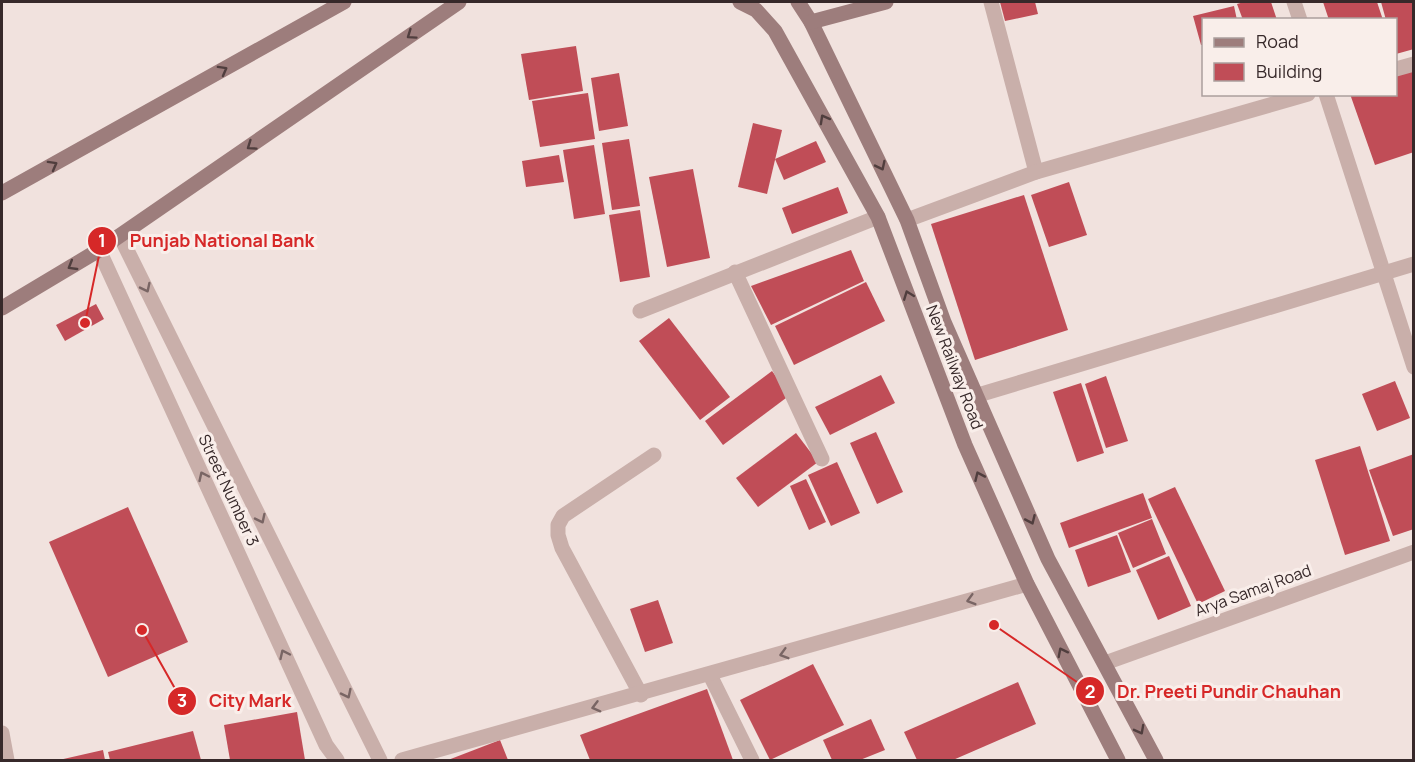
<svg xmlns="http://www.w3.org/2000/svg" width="1415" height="762" font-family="Manrope,sans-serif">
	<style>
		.building { fill: #c04d57 }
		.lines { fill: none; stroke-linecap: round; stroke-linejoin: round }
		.street { stroke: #c9afaa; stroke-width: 15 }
		.secondary { stroke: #9d7d7c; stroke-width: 15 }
		.oneway { stroke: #503e3e }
		.oneway2 { stroke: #796564 }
		.labels { text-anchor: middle; stroke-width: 6; stroke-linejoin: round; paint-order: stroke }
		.street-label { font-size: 16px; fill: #37292a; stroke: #f9eeea }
		.leader { fill: none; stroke: #d62828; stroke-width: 2 }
		.callout-dot { fill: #d62828; stroke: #f9eeea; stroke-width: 2 }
		.mark-label { font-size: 18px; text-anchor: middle; font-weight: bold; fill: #fff }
		.callout-label { font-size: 18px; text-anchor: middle; font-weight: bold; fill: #d62828; stroke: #f9eeea; stroke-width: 6; stroke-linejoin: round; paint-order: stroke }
	</style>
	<rect width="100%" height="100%" fill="#f1e2de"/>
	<g class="building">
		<path d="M1000 2H1035L1038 14 1005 21Z"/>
		<path d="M1244 2H1271L1277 20H1243L1237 4Z"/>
		<path d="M1323 2H1377L1383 20H1329Z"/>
		<path d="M1381 2H1414V49L1396 54V20H1386Z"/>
		<path d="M1234 6 1237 20H1204V45H1201L1193 16Z"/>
		<path d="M576 46 583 91 529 100 521 54Z"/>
		<path d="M1414 69V152L1375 165 1350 94H1396V75Z"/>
		<path d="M619 73 628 126 599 131 591 78Z"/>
		<path d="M588 93 595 139 540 147 532 101Z"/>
		<path d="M753 123 782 130 767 194 738 187Z"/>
		<path d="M629 139 640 206 612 210 602 143Z"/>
		<path d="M816 141 826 162 784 180 775 159Z"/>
		<path d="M594 145 605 214 574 219 563 150Z"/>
		<path d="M559 155 564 182 526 187 522 161Z"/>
		<path d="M693 169 710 258 667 267 649 177Z"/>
		<path d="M1069 182 1087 235 1049 247 1031 195Z"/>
		<path d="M838 187 848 213 792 234 782 208Z"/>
		<path d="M1024 195 1068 330 975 360 931 224Z"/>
		<path d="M640 210 650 277 620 282 609 215Z"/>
		<path d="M851 250 864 281 771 325 751 286Z"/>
		<path d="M866 282 885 321 794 365 775 326Z"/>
		<path d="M96 304 104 319 65 341 56 325Z"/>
		<path d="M669 318 730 397 700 420 639 341Z"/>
		<path d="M772 371 790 395 723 445 705 421Z"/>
		<path d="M881 375 895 403 830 435 815 407Z"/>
		<path d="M1106 376 1128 441 1106 448 1085 384Z"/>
		<path d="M1395 381 1410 418 1377 431 1362 394Z"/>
		<path d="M1081 383 1104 453 1077 462 1053 392Z"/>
		<path d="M876 432 903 492 877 504 850 443Z"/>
		<path d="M796 433 818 462 758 507 736 478Z"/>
		<path d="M1360 446 1390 541 1345 555 1315 460Z"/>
		<path d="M1414 454V529L1393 536 1369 470Z"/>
		<path d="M837 462 860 513 831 526 808 475Z"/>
		<path d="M806 479 826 522 809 530 790 486Z"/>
		<path d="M1175 487 1225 591 1198 604 1148 499Z"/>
		<path d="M1143 493 1152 518 1069 548 1060 523Z"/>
		<path d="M128 507 188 642 108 677 49 542Z"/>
		<path d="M1152 519 1166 554 1133 568 1118 533Z"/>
		<path d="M1117 535 1131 572 1088 587 1075 550Z"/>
		<path d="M1169 556 1191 606 1158 620 1136 570Z"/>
		<path d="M658 600 673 643 645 652 630 609Z"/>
		<path d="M813 664 844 725 770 760 740 700Z"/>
		<path d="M1018 682 1036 724 953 760H917L904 732Z"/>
		<path d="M707 689 733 760H590L580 735Z"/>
		<path d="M297 712 305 760H230L224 725Z"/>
		<path d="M871 719 885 750 860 760H832L823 740Z"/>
		<path d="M193 731 201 760H110L108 752Z"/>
		<path d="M500 740 508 760H448Z"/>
		<path d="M103 750 105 760H59Z"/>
	</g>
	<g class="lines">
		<g class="street">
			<path d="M991 2 1036 172"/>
			<path d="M1294 2 1300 20"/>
			<path d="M1396 69 1414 64"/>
			<path d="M1326 94 1414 367"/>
			<path d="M907 220 1036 172 1308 94"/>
			<path d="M120 236 380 760"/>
			<path d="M99 250 326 745 337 760"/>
			<path d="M735 272 822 459"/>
			<path d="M640 311 878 217"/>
			<path d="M975 396 1414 264"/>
			<path d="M1105 663 1414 552"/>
			<path d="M710 675 752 760"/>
			<path d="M641 695 562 548 558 535V525L563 516 654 455"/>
			<path d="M2 733 7 760"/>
			<path d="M402 760 1027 584"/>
		</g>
		<g class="secondary">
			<path d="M740 2 756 10 775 31 878 217 965 445 1027 584 1118 760"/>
			<path d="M798 2 811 22 907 220 944 322 1048 559 1156 760"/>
			<path d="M811 22 886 2"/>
			<path d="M2 193 344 2"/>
			<path d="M2 308 99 250 459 2"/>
		</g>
	</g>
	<defs><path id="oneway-chevron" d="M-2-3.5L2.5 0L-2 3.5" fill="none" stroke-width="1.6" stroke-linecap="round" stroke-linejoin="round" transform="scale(1.5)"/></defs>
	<g class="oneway">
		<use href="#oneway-chevron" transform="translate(411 35) rotate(145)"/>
		<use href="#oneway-chevron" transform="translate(223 70) rotate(-29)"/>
		<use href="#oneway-chevron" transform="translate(824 119) rotate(-119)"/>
		<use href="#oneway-chevron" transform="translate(251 146) rotate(145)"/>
		<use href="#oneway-chevron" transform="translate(53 165) rotate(-29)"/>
		<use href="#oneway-chevron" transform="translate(881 166) rotate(64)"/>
		<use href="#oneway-chevron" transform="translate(72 266) rotate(149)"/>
		<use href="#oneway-chevron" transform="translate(908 295) rotate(-111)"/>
		<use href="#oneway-chevron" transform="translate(979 476) rotate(-114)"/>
		<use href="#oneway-chevron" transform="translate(1031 520) rotate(66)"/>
		<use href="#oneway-chevron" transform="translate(1062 652) rotate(-117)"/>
		<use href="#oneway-chevron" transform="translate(1140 730) rotate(62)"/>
	</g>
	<g class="oneway2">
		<use href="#oneway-chevron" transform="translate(146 288) rotate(64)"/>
		<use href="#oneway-chevron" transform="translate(203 476) rotate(-115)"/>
		<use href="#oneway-chevron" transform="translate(261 519) rotate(64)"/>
		<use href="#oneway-chevron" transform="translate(971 600) rotate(164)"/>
		<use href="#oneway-chevron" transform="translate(284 654) rotate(-115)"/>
		<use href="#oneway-chevron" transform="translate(784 654) rotate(164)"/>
		<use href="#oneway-chevron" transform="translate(347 694) rotate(64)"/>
		<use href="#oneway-chevron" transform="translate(596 707) rotate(165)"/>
	</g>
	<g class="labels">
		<g class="street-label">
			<text transform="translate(955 367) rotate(69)" y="6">New Railway Road</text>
			<text transform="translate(229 490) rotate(65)" y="6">Street Number 3</text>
			<text transform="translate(1253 590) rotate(-20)" y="6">Arya Samaj Road</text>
		</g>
	</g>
	<path class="leader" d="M85 323L102 241M994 625L1090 691M142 630L182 701"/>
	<g class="callout-dot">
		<circle cx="85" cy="323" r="6"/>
		<circle cx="994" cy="625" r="6"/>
		<circle cx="142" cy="630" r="6"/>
		<circle cx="102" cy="241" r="15"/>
		<circle cx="1090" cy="691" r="15"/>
		<circle cx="182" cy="701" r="15"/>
	</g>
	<g class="mark-label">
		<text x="102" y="247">1</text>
		<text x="1090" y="698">2</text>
		<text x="182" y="707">3</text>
	</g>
	<g class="callout-label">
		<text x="222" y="247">Punjab National Bank</text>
		<text x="1229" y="698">Dr. Preeti Pundir Chauhan</text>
		<text x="250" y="707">City Mark</text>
	</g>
	<rect width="1415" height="762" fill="none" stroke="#37292a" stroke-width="6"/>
	<rect x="1202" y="18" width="195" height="78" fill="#f9eeea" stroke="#ab9f9d" stroke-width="1.5"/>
	<rect x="1214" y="38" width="30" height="9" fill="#9d7d7c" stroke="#ab9f9d" stroke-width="1.5"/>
	<text x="1256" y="48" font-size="18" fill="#37292a">Road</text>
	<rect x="1214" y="63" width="30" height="18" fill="#c04d57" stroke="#ab9f9d" stroke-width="1.5"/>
	<text x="1256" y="78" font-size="18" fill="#37292a">Building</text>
</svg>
